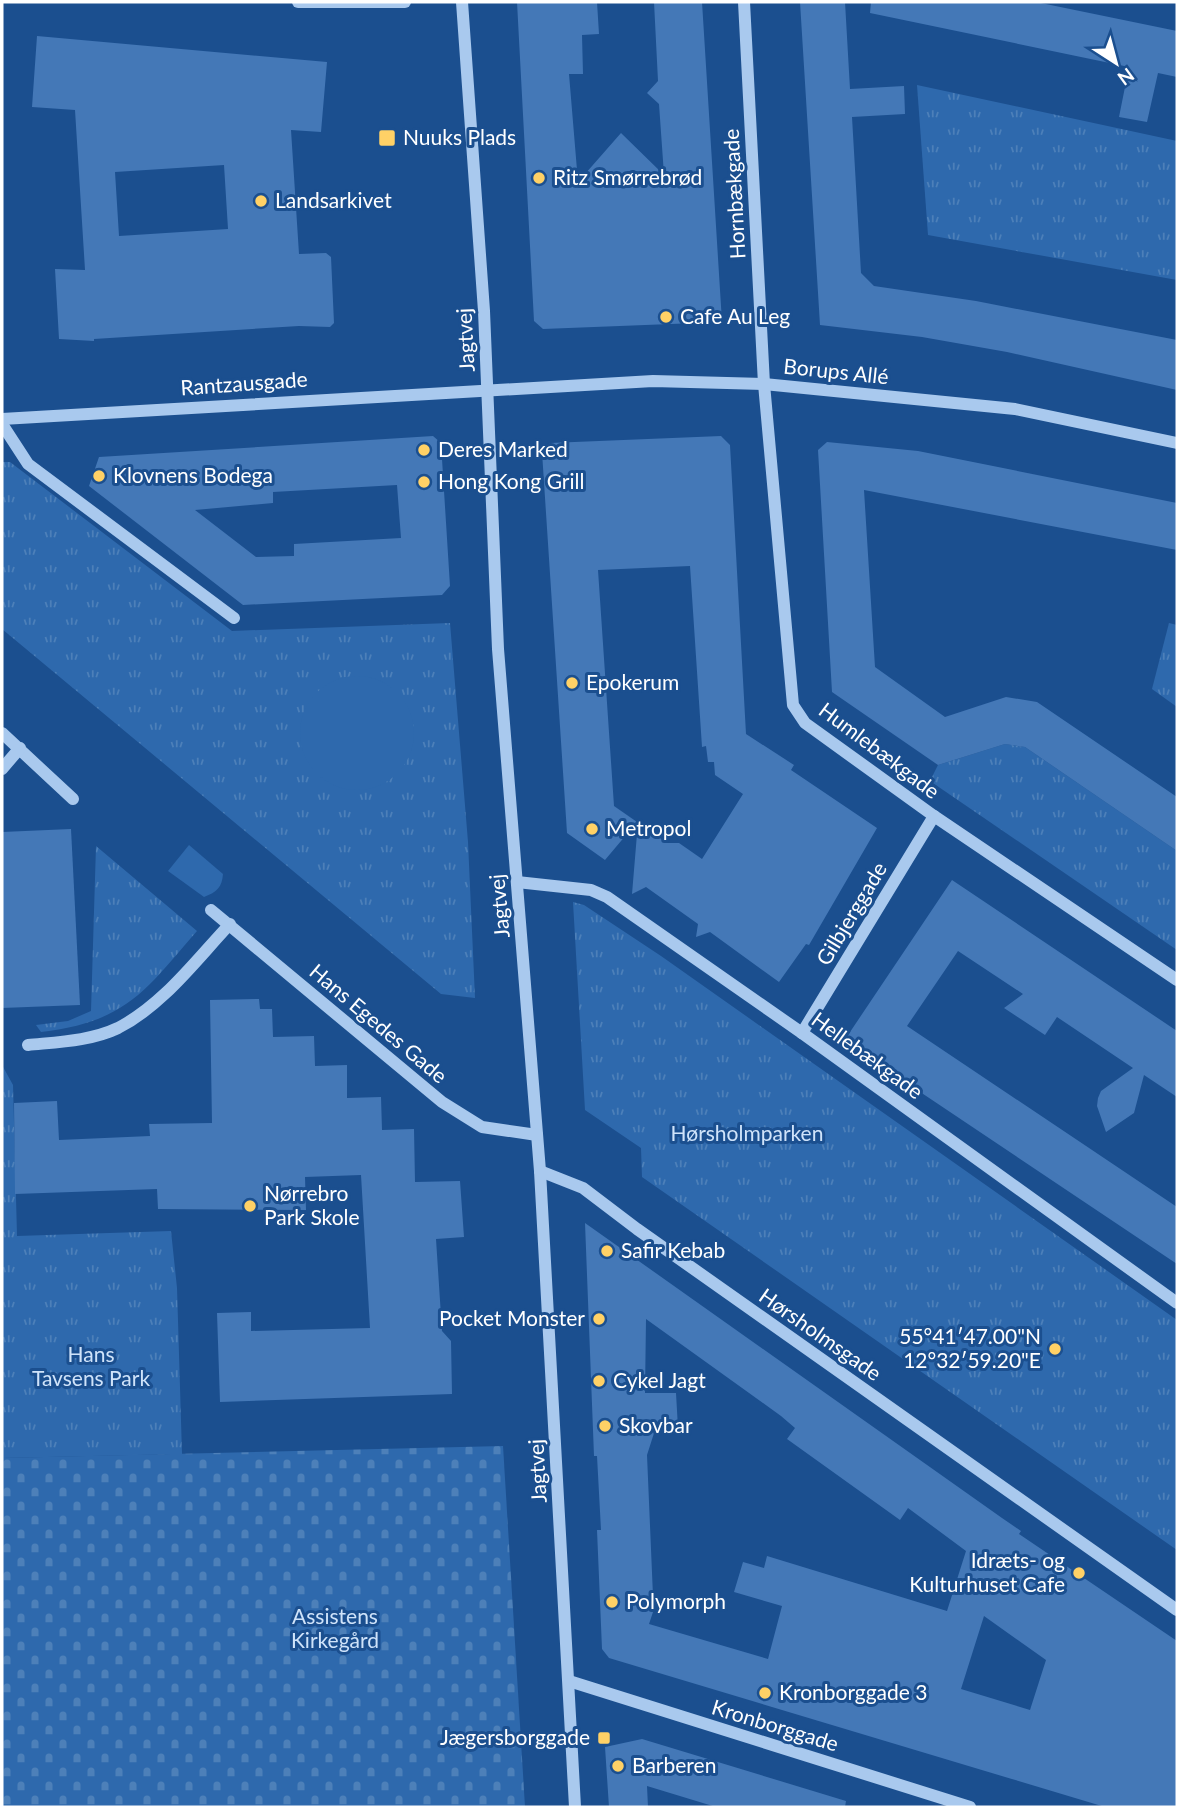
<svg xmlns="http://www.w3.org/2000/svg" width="1179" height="1809" font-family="Lato,sans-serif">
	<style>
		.grass { fill: url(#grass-tufts) }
		.cemetery { fill: url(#cemetery-stones) }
		.garden { fill: #2e69ad }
		.building { fill: #4478b7; fill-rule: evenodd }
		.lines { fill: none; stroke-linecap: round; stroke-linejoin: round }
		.minor { stroke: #a9c9ee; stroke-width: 12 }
		.poi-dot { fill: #ffd166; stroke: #1b4f8f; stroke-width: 2.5 }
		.labels { text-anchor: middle; stroke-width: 6; stroke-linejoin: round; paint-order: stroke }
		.poi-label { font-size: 21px; fill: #fff; stroke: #1b4f8f; text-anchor: start }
		.street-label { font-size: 21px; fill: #fff; stroke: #1b4f8f }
		.park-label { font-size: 21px; fill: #cfe3fa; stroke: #1b4f8f }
	</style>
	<defs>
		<pattern id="grass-tufts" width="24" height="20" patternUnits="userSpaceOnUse" patternTransform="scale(1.75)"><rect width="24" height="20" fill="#2e69ad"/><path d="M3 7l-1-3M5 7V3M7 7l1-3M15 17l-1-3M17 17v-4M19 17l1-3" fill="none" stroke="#4d80b9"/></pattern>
		<pattern id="cemetery-stones" width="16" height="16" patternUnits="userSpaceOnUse" patternTransform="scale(1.75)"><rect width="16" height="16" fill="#2e69ad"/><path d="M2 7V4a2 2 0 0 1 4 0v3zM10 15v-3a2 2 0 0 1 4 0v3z" fill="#4d80b9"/></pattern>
	</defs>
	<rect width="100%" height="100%" fill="#1b4f8f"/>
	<g class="grass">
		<path d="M917 85 1177 141V280L928 235Z"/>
		<path d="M2 462H10L232 631 450 623 468 842 475 998 441 994 2 629Z"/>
		<path d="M1169 623 1177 625V707L1152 689Z"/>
		<path d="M1005 744 1025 747 1177 851V950L930 781 938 765Z"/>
		<path d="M96 846 197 931C145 991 126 1022 41 1032L36 1025 68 1021 91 1011Z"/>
		<path d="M573 902 584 905 661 956 1177 1320V1550L642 1177 641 1148 585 1110Z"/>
		<path d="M2 1065 13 1085 17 1236 171 1231 177 1288 182 1454 2 1458Z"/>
	</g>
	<path class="cemetery" d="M503 1446 525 1807H2V1458Z"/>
	<g class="garden">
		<circle cx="357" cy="733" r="57"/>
		<path d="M189 845 223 874C222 887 217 892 204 897L168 871Z"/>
	</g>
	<g class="building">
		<path d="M517 2H597L599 34 582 35 583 74H569L578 182 621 133 664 175 659 104 647 93 658 81 654 2H702L722 322 543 329 534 321Z"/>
		<path d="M800 2H845L850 89 904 86 905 114 852 117 861 273 874 286 976 301 1177 340V390L1007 352 922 337 820 325Z"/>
		<path d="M871 2H1036L1177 31V77L1158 73 1147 122 1119 117 1129 67 870 13Z"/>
		<path d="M37 36 327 62 321 132 291 130 299 254 326 253 331 257 334 323 330 327 299 326 94 339V341L59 339 55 269 85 270 75 110 32 107ZM224 165 228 229 119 236 115 172Z"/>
		<path d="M433 436 441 443 450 586 442 595 243 605 89 486 99 457ZM397 485 401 538 294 544V556L256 557 195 510 273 503V492Z"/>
		<path d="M721 436 730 445 746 734 794 765 791 770 877 828 809 945 806 944 779 982 710 932 696 937 698 924 646 887 632 894 638 822 667 843H679L702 859 743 794 715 775 714 762H708L706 746 702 747 690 566 598 570 614 806 637 822 605 860 567 833 542 452 550 443Z"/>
		<path d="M827 442 918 451 1177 503V550L864 490 875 667 945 717 1006 697 1037 702 1177 797V851L1025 747 1005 744 938 765 832 692 818 450Z"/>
		<path d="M71 829 80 1005 2 1008V832Z"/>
		<path d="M952 880 1177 1031V1097L1144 1075 1134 1113 1106 1132 1097 1106 1098 1098 1101 1091 1133 1068 1057 1017 1045 1035 1004 1008 1023 994 958 951 907 1026 1177 1207V1264L844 1041Z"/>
		<path d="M259 999 260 1009H272L273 1037 314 1036 315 1066 347 1065V1098L381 1097 382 1130 414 1129 415 1182 460 1181 464 1237 436 1239 442 1331 451 1341 452 1394 220 1402 217 1313 251 1312V1331L370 1328 361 1175 305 1177 306 1210 158 1209 157 1189 15 1194 14 1103 57 1101 59 1140 150 1136 149 1124 212 1123 210 1000Z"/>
		<path d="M585 1223 1002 1518 1021 1531 1019 1534 1177 1641V1807H1105L609 1658 602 1649 597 1530H601L597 1456H594ZM646 1319 781 1416 795 1428 787 1439 900 1520 908 1508 966 1551 947 1611 767 1556 764 1568 743 1562 734 1592 782 1606 768 1659 649 1624 658 1597 653 1596 647 1455 655 1430 678 1428 676 1393H645ZM984 1616 1046 1660 1030 1710 961 1689Z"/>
		<path d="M642 1739 846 1801 845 1807H716L647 1786 648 1807H609L605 1747Z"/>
	</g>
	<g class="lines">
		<g class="minor">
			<path d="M298 2H405"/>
			<path d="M462 2 484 311 498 649 540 1171 575 1807"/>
			<path d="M744 2 764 384 793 705 805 723 934 816 1177 980"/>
			<path d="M2 419 653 381 764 384 1015 409 1177 443"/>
			<path d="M2 424 28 464 234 618"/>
			<path d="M2 733 73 799"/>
			<path d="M2 769 20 748"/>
			<path d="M517 882 591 890 607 897 802 1033 1177 1303"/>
			<path d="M211 910 442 1102 482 1127 537 1135"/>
			<path d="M802 1033 934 816"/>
			<path d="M28 1045C57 1042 91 1041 118 1028 163 1005 196 960 230 924"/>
			<path d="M540 1171 583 1188 637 1229 1177 1610"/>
			<path d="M569 1681 970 1807"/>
		</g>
	</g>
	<g class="poi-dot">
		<rect x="378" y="129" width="18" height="18" rx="3.5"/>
		<circle cx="539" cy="178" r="7"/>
		<circle cx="261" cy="201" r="7"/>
		<circle cx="666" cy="317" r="7"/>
		<circle cx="424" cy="450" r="7"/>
		<circle cx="99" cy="476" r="7"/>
		<circle cx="424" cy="482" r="7"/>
		<circle cx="572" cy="683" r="7"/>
		<circle cx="592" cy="829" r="7"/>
		<circle cx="250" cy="1206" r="7"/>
		<circle cx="607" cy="1251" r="7"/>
		<circle cx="599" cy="1319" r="7"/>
		<circle cx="1055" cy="1349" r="7"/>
		<circle cx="599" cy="1381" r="7"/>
		<circle cx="605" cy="1426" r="7"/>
		<circle cx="1079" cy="1573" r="7"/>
		<circle cx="612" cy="1602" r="7"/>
		<circle cx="765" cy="1693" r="7"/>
		<rect x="597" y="1731" width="14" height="14" rx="3.5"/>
		<circle cx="618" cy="1766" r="7"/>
	</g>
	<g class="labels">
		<g class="poi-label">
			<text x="403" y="145">Nuuks Plads</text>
			<text x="553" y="185">Ritz Smørrebrød</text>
			<text x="275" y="208">Landsarkivet</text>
			<text x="680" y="324">Cafe Au Leg</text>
			<text x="438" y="457">Deres Marked</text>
			<text x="113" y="483">Klovnens Bodega</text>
			<text x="438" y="489">Hong Kong Grill</text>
			<text x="586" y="690">Epokerum</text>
			<text x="606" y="836">Metropol</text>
			<text x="264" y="1201">Nørrebro<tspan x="264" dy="24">Park Skole</tspan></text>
			<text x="621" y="1258">Safir Kebab</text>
			<text x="585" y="1326" text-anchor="end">Pocket Monster</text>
			<text x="1041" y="1344" text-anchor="end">55°41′47.00"N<tspan x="1041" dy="24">12°32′59.20"E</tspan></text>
			<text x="613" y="1388">Cykel Jagt</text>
			<text x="619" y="1433">Skovbar</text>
			<text x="1065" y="1568" text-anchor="end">Idræts- og<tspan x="1065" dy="24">Kulturhuset Cafe</tspan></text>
			<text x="626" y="1609">Polymorph</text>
			<text x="779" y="1700">Kronborggade 3</text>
			<text x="590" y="1745" text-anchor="end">Jægersborggade</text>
			<text x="632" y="1773">Barberen</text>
		</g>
		<g class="street-label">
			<text transform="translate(735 194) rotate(-93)" y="7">Hornbækgade</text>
			<text transform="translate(466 340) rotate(-93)" y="7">Jagtvej</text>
			<text transform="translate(836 372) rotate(6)" y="7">Borups Allé</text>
			<text transform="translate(244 384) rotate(-4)" y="7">Rantzausgade</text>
			<text transform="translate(879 751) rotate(37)" y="7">Humlebækgade</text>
			<text transform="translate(500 906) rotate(-95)" y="7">Jagtvej</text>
			<text transform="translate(852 914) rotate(-59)" y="7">Gilbjerggade</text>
			<text transform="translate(378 1024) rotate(40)" y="7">Hans Egedes Gade</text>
			<text transform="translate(867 1056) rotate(36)" y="7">Hellebækgade</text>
			<text transform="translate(820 1335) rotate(35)" y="7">Hørsholmsgade</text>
			<text transform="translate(538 1471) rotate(-93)" y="7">Jagtvej</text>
			<text transform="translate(775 1726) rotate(17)" y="7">Kronborggade</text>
		</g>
		<g class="park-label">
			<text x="747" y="1141">Hørsholmparken</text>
			<text x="91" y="1362">Hans<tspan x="91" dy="24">Tavsens Park</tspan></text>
			<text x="335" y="1624">Assistens<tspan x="335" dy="24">Kirkegård</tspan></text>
		</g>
	</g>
	<rect width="1179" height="1809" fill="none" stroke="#ffffff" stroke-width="7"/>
	<g transform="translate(1116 63) rotate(144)" stroke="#1b4f8f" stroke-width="5" paint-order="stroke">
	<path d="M0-5L12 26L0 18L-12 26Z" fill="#ffffff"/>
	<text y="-10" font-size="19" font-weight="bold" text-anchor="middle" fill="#ffffff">N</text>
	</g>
</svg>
